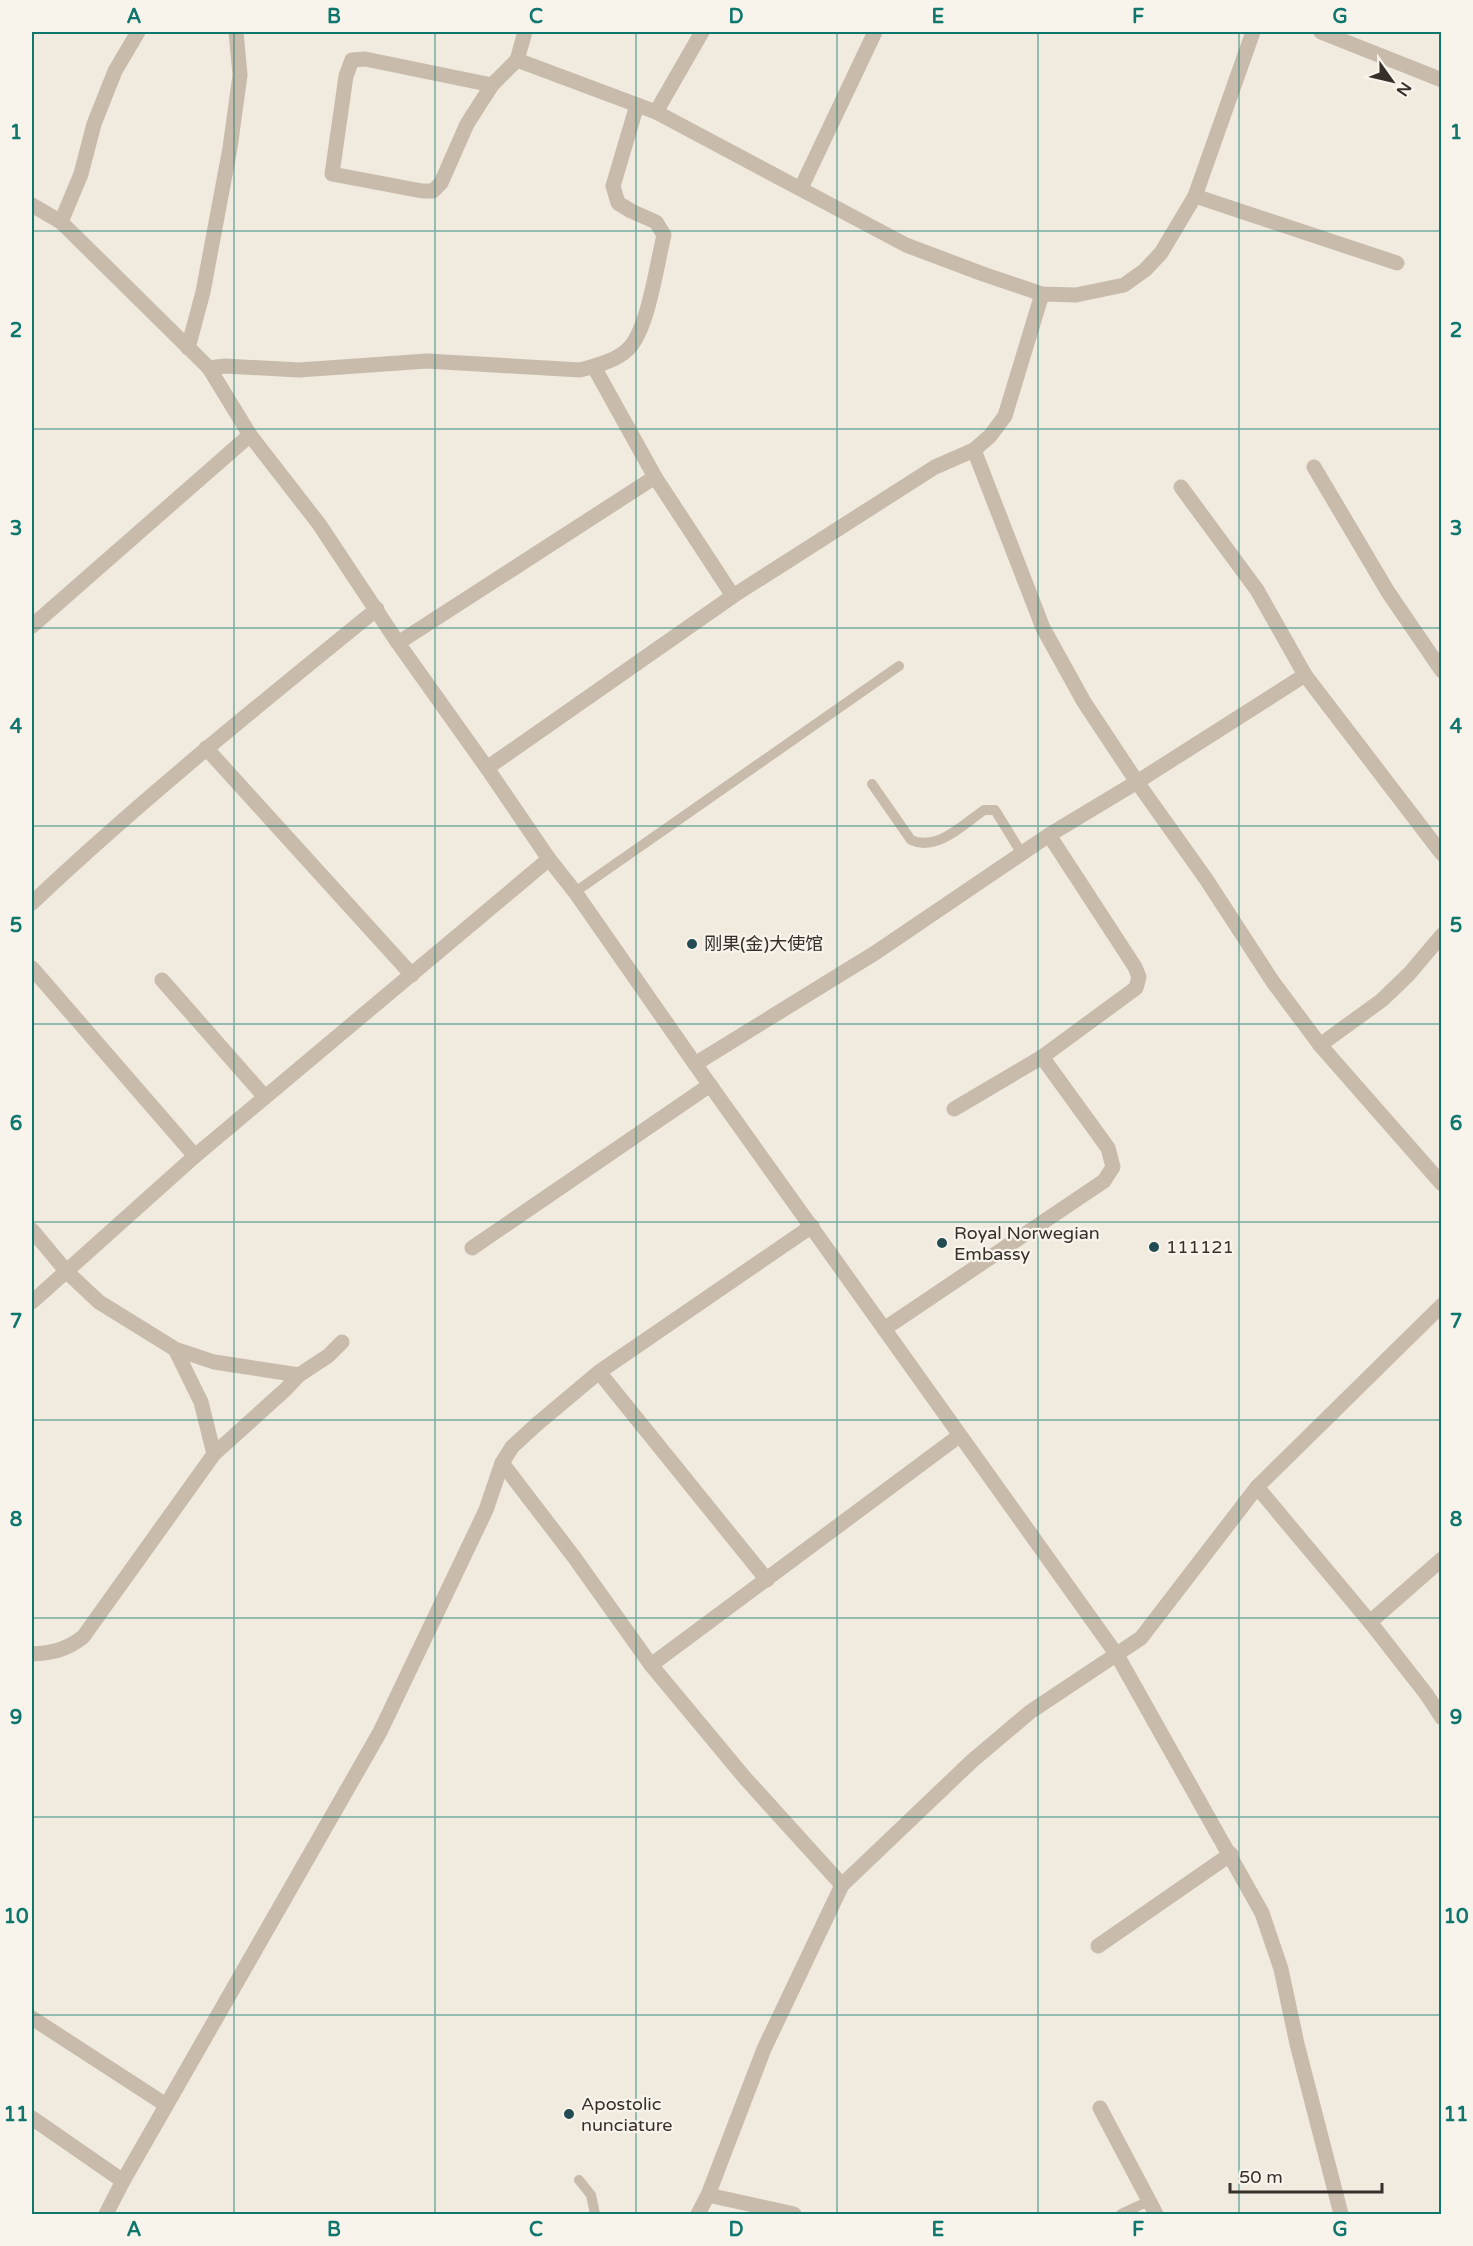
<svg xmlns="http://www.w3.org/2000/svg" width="1473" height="2246" font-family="'Varela Round','Noto Sans SC',sans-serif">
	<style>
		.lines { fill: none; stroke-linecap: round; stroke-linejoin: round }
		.service { stroke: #c8bbab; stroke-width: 10 }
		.minor { stroke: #c8bbab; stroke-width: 15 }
		.tertiary { stroke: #c8bbab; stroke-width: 15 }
		.grid { fill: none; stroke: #0f766e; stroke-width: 1.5; stroke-opacity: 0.55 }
		.poi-dot { fill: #234b54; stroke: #f8f4eb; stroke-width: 2 }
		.labels { text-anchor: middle; stroke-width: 4.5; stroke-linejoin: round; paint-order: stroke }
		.poi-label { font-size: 18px; fill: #362f2a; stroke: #f8f4eb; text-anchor: start }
		.neatline { fill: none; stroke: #0f766e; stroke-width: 2 }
		.grid-label { font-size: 20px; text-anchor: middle; font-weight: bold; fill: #0f766e }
	</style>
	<rect width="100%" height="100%" fill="#f0eadf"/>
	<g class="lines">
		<g class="service">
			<path d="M872 784 911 840C937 852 964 824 984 810H995L1022 854"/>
			<path d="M575 892 899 666"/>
			<path d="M579 2180 591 2195 595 2214"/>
			<path d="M1121 2214 1149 2201"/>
		</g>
		<g class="minor">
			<path d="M525 32 517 60 656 112 906 245 983 274 1042 294 1076 295 1124 285 1145 270 1161 253 1195 196 1253 32"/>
			<path d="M492 85 467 124 441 183 433 191H422L332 174 346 76 352 60 365 59 492 85 517 60"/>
			<path d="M656 112 702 32"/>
			<path d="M801 188 875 32"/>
			<path d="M1195 196 1397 263"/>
			<path d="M32 205 61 222 209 368 250 435 319 524 398 643 487 768 549 859 575 892 695 1064 1117 1655 1262 1913 1281 1969 1297 2044 1341 2214"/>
			<path d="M61 222 81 174 94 124 115 71 138 32"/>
			<path d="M188 348 203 292 230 148 240 75 236 32"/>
			<path d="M594 367 655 477 733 596"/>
			<path d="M209 368 225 366 299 370 427 361 580 370C593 367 617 360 627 350 648 332 657 263 664 235L656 222 631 211 618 203 613 186 637 105"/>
			<path d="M974 450 1043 628 1084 702 1137 782 1206 879 1273 982 1320 1045 1442 1184"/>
			<path d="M1314 467 1388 592 1442 671"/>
			<path d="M1181 487 1257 590 1305 675 1442 854"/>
			<path d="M32 626 250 435"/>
			<path d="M398 643 655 477"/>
			<path d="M206 748 412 975"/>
			<path d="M487 768 733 596 935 467 974 450 990 436 1005 416 1042 294"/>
			<path d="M32 903C142 799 259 705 377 609"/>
			<path d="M32 968 195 1156"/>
			<path d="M162 980 265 1097"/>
			<path d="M1320 1045 1382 1000 1409 974 1442 935"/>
			<path d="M695 1064 875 953 1049 835 1137 782 1305 675"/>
			<path d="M954 1109 1042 1057 1136 988 1139 977 1135 967 1049 835"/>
			<path d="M32 1230 67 1272 99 1302 175 1349 214 1362 299 1375"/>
			<path d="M472 1248 710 1085"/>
			<path d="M32 1302 195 1156 549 859"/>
			<path d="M884 1329 1104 1181 1113 1167 1108 1148 1042 1057"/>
			<path d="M175 1349 201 1402 214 1454"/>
			<path d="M599 1372 767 1580"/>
			<path d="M502 1463 574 1557 651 1665 959 1436"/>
			<path d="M1257 1487 1370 1622 1442 1559"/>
			<path d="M1370 1622 1427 1695 1442 1718"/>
			<path d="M32 1654C52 1653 66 1650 83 1637L214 1454 286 1389 299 1375 328 1356 342 1342"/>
			<path d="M651 1665 745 1778 842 1885"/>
			<path d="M1098 1946 1231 1854"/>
			<path d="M32 2018 166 2105"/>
			<path d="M1100 2108 1156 2214"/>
			<path d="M32 2118 123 2181"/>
			<path d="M708 2195 794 2214"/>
			<path d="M106 2214 123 2181 380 1732 486 1510 502 1463 512 1447 537 1424 599 1372 812 1226"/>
			<path d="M698 2214 708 2195 764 2049 842 1885 972 1761 1030 1712 1141 1638 1257 1487 1442 1305"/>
		</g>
		<path class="tertiary" d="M1321 32 1442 80"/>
	</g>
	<path class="grid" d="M234 32V2214M435 32V2214M636 32V2214M837 32V2214M1038 32V2214M1239 32V2214M32 231H1442M32 429H1442M32 628H1442M32 826H1442M32 1024H1442M32 1222H1442M32 1420H1442M32 1618H1442M32 1817H1442M32 2015H1442"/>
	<g class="poi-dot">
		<circle cx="692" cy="944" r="6"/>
		<circle cx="942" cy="1243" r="6"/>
		<circle cx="1154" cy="1247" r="6"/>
		<circle cx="569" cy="2114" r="6"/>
	</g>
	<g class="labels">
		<g class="poi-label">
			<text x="704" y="950">刚果(金)大使馆</text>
			<text x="954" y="1239">Royal Norwegian<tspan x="954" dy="21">Embassy</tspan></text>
			<text x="1166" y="1253">111121</text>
			<text x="581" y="2110">Apostolic<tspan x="581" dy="21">nunciature</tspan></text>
		</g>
	</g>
	<rect width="1473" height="2246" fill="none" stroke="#f8f4eb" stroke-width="66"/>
	<g transform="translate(1392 81) rotate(124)" stroke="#f8f4eb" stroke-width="4.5" paint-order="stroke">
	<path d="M0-4.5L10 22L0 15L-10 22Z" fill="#362f2a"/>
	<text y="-9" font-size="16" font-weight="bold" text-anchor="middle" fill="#362f2a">N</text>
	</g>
	<path d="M1230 2183v9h152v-9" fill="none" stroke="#362f2a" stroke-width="3"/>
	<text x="1239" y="2183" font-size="18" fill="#362f2a" stroke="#f8f4eb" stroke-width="4.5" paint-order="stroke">50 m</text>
	<rect x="33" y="33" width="1407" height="2180" class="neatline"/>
	<g class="grid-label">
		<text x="134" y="23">A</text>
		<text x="334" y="23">B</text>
		<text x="536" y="23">C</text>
		<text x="736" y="23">D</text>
		<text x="938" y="23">E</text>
		<text x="1138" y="23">F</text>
		<text x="1340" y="23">G</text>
		<text x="16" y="139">1</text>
		<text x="1456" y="139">1</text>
		<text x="16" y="337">2</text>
		<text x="1456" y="337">2</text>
		<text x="16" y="535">3</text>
		<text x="1456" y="535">3</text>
		<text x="16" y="733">4</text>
		<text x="1456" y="733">4</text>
		<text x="16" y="932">5</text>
		<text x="1456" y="932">5</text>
		<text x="16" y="1130">6</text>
		<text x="1456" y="1130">6</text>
		<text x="16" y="1328">7</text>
		<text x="1456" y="1328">7</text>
		<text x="16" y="1526">8</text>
		<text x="1456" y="1526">8</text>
		<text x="16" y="1724">9</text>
		<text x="1456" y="1724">9</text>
		<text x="16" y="1923">10</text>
		<text x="1456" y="1923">10</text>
		<text x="16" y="2121">11</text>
		<text x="1456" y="2121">11</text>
		<text x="134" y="2236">A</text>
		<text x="334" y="2236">B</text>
		<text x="536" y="2236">C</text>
		<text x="736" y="2236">D</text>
		<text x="938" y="2236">E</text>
		<text x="1138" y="2236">F</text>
		<text x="1340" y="2236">G</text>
	</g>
</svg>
